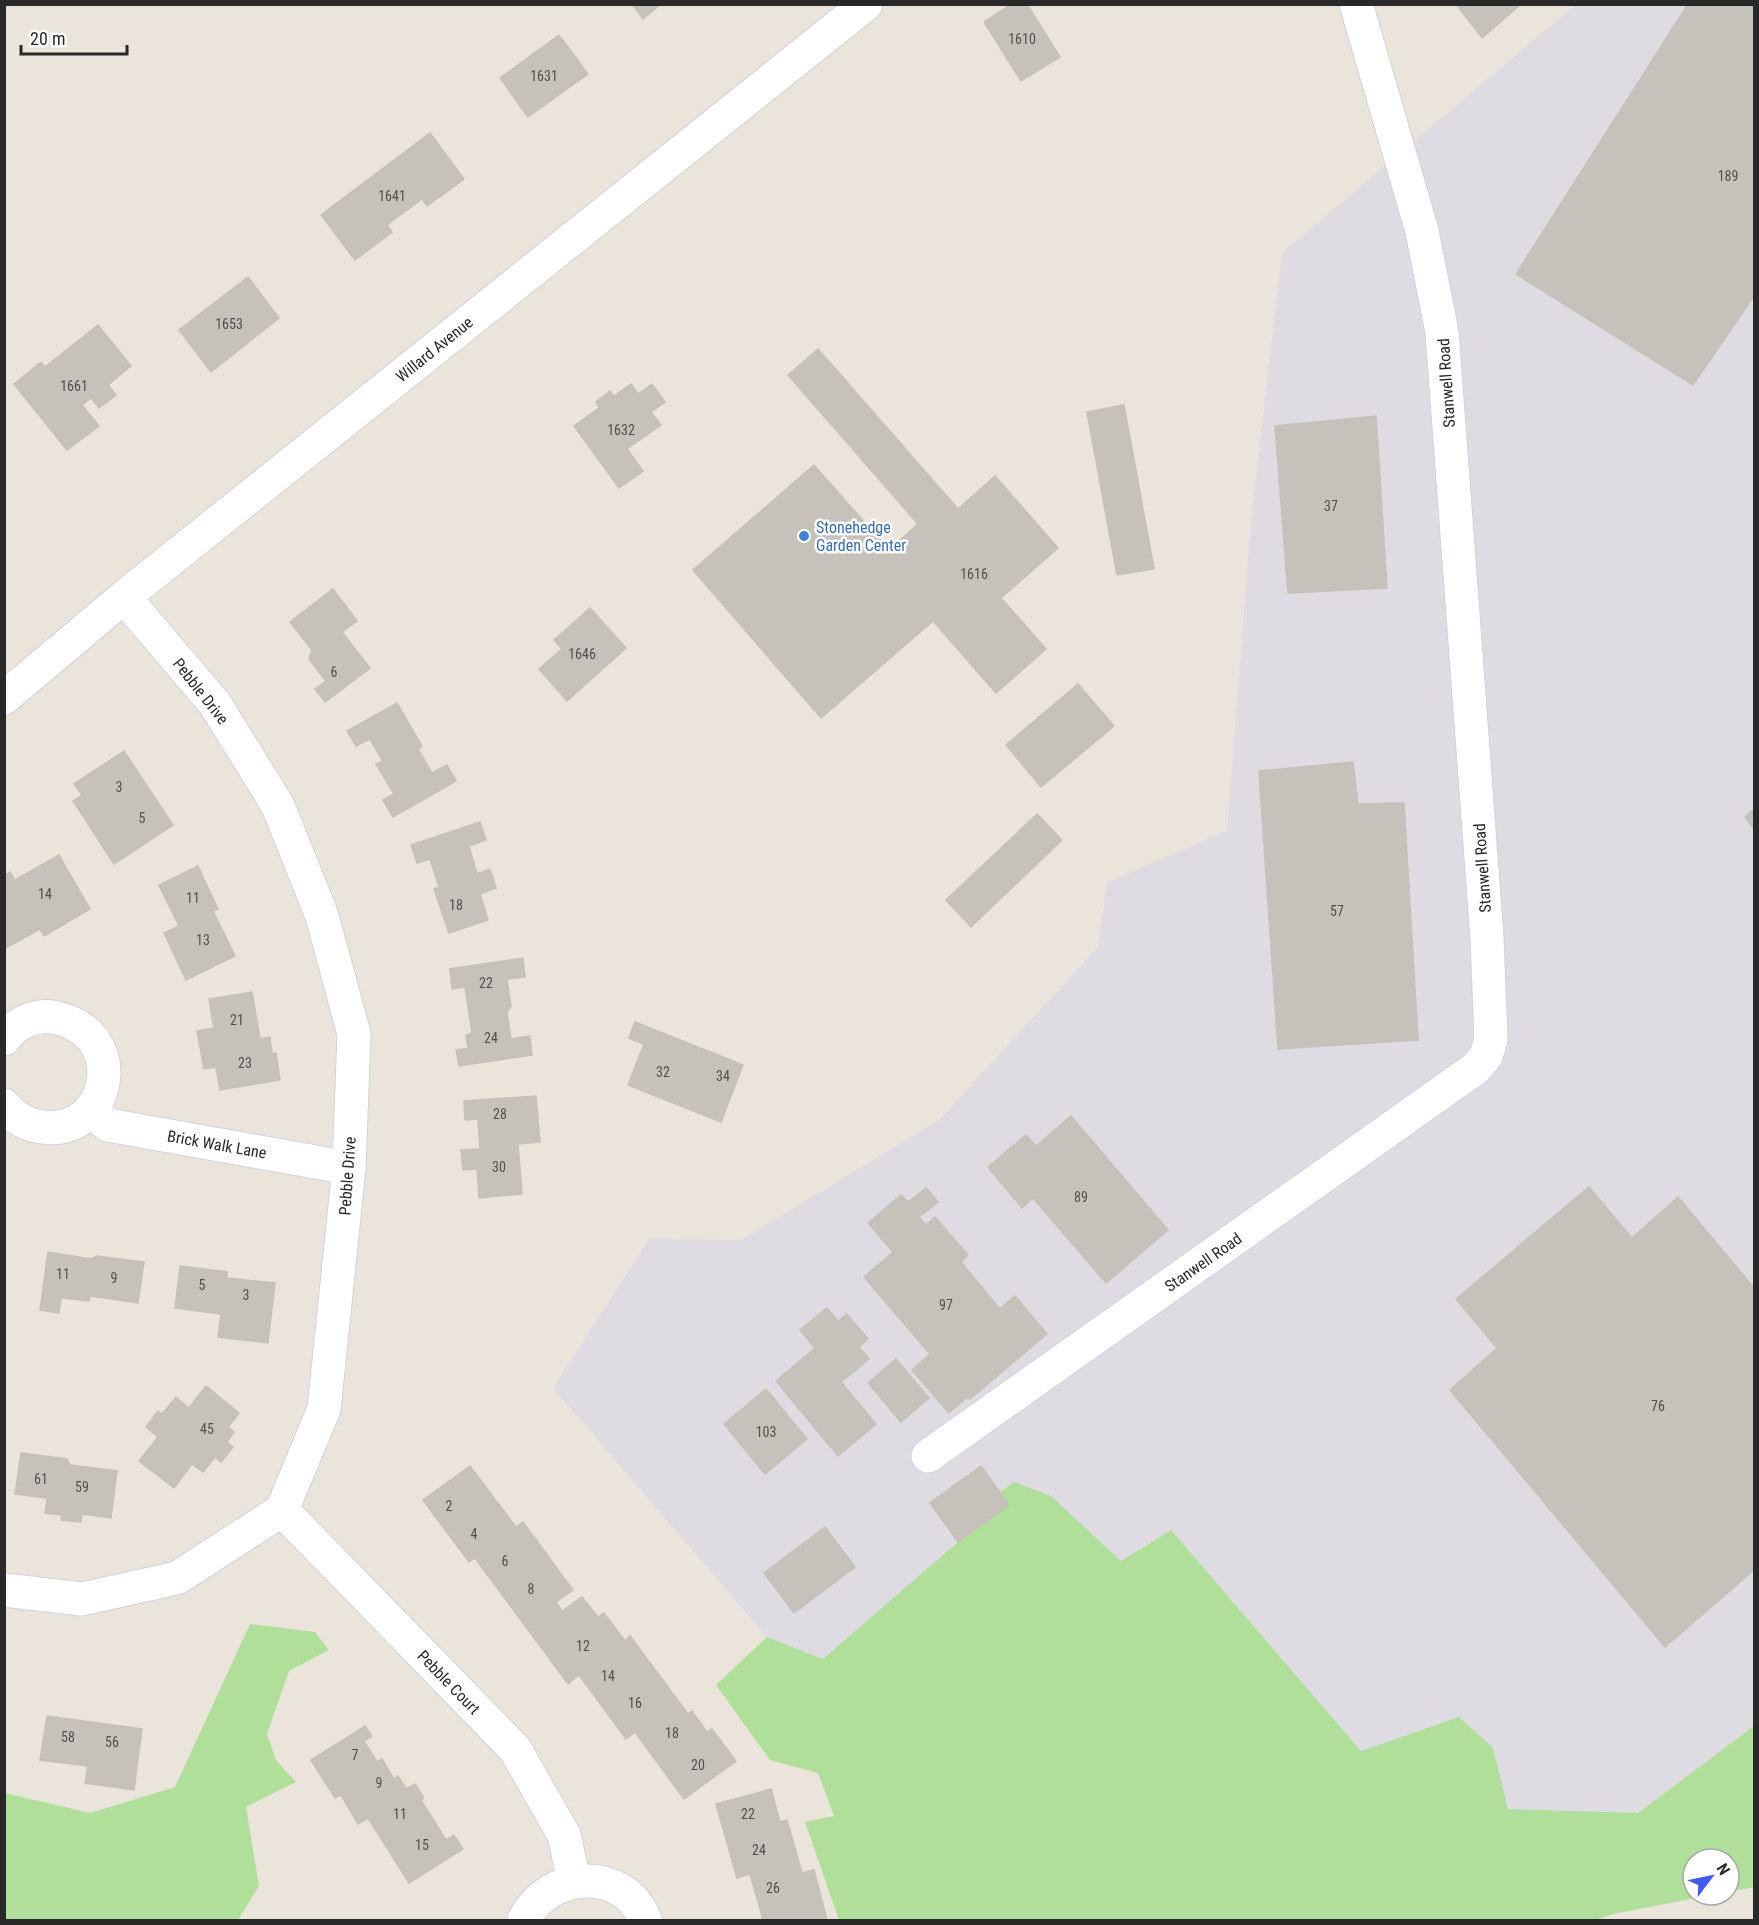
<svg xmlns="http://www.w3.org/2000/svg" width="1759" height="1925" font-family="'Roboto Condensed',sans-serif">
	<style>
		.industrial { fill: #dedbe3 }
		.green { fill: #afdf99 }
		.building { fill: #c6c1bb; stroke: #c6c0b5; stroke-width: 1.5 }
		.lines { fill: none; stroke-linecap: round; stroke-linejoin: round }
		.street-casing { stroke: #d0d3e1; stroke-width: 35 }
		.secondary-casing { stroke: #d0d3e1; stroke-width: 35 }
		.street { stroke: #fff; stroke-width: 33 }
		.secondary { stroke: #fff; stroke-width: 33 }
		.shop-dot { fill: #3f7fe0; stroke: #fff; stroke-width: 2 }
		.labels { text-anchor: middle; stroke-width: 5; stroke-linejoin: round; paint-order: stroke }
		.number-label { font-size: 14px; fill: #504f4e }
		.street-label { font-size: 16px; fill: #292929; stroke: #fff }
		.shop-label { font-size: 16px; fill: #366cbe; stroke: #fff; text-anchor: start }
	</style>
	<rect width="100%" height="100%" fill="#ebe4db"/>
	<path class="industrial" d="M1575 5H1754V1726L1638 1813 1508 1809 1493 1748 1361 1751 1171 1530 1121 1561 1051 1496 1009 1505 958 1542 823 1660 767 1637 553 1388 649 1239 741 1240 939 1120 1098 947 1107 882 1227 831 1252 511 1282 253Z"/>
	<g class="green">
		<path d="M1014 1482 1051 1496 1121 1561 1171 1530 1361 1751 1459 1717 1493 1748 1508 1809 1638 1813 1754 1726V1887L1729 1892V1859H1693V1895H1712L1613 1914 1596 1920H839L805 1822 834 1816 818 1773 770 1760 716 1685 767 1637 823 1659 958 1542 1009 1505 1000 1492Z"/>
		<path d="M250 1624 315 1632 329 1650 289 1671 267 1734 276 1760 296 1782 246 1807 259 1886 238 1920H5V1793L90 1813 175 1787Z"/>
	</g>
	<g class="building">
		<path d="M632 4H661L643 19Z"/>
		<path d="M1012 4H1027L1060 57 1021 81 984 22Z"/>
		<path d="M1456 4H1521L1482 38Z"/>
		<path d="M1688 4H1754V296L1693 385 1516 274Z"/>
		<path d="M559 35 588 74 528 117 500 78Z"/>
		<path d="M430 133 464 179 427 206 422 199 387 225 392 232 355 260 321 215Z"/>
		<path d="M248 277 279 318 211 372 179 330Z"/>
		<path d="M98 325 131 366 108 385 116 395 99 408 91 398 82 405 99 426 67 450 14 384 41 362 45 367Z"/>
		<path d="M818 349 958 509 995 476 1058 548 1001 598 1046 649 996 693 933 621 821 718 693 570 814 465 889 550 918 524 788 375Z"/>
		<path d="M631 384 638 394 652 384 665 402 651 412 661 425 627 449 643 471 619 488 574 426 599 408 596 402 610 391 614 396Z"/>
		<path d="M1124 405 1154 569 1117 575 1087 412Z"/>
		<path d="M1376 416 1387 588 1288 593 1275 426Z"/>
		<path d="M333 589 357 621 342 632 370 668 325 702 315 689 326 681 309 659 312 650 290 622Z"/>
		<path d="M590 608 626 648 567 701 539 669 562 649 554 640Z"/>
		<path d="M1078 684 1114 726 1041 787 1006 745Z"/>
		<path d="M397 703 422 746 418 749 432 773 447 765 456 781 393 817 383 800 394 794 376 764 383 761 370 739 356 746 347 731Z"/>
		<path d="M124 751 173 825 114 864 73 801 82 795 74 784Z"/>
		<path d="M1353 762 1358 804 1404 803 1418 1040 1278 1049 1259 771Z"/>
		<path d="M1754 809V829L1745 817Z"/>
		<path d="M1037 814 1062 840 971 927 946 900Z"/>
		<path d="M480 822 486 840 469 846 477 874 490 869 496 888 480 894 488 920 449 933 434 889 439 887 430 859 417 863 411 845Z"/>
		<path d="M59 855 90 909 44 936 40 929 4 949V876L10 872 15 880Z"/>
		<path d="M198 866 218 909 213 911 235 956 186 980 164 933 179 926 159 885Z"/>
		<path d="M523 958 525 977 507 979 511 1006 507 1012 511 1039 530 1036 532 1055 459 1066 456 1050 468 1048 466 1035 472 1033 465 987 452 989 450 969Z"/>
		<path d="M252 992 260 1039 270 1037 272 1054 276 1053 280 1080 220 1090 216 1067 204 1069 197 1031 214 1028 209 999Z"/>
		<path d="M635 1022 743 1065 721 1122 628 1085 644 1044 629 1038Z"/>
		<path d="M536 1096 540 1142 518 1144 522 1194 479 1198 477 1169 463 1170 461 1150 480 1149 478 1119 465 1120 464 1101Z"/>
		<path d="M1071 1116 1168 1230 1106 1283 1033 1198 1022 1208 988 1167 1026 1135 1036 1146Z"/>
		<path d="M1589 1187 1632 1238 1678 1197 1754 1288V1570L1665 1647 1450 1390 1497 1348 1456 1299Z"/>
		<path d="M926 1188 938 1202 919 1217 926 1225 935 1217 968 1255 961 1262 1000 1309 1015 1296 1047 1334 970 1399 966 1398 949 1413 912 1370 930 1354 864 1277 893 1252 868 1223 901 1195 908 1202Z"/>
		<path d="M48 1252 91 1259 97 1256 144 1262 138 1303 90 1296 89 1301 61 1298 59 1313 40 1310Z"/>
		<path d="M180 1266 227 1272V1278L275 1283 268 1343 218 1337 221 1314 175 1308Z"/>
		<path d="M827 1308 838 1321 847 1314 868 1339 859 1347 869 1359 841 1382 876 1424 838 1456 776 1381 815 1348 800 1330Z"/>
		<path d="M896 1359 929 1398 901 1422 868 1383Z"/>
		<path d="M206 1386 239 1413 228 1427 234 1432 227 1442 233 1447 221 1462 215 1457 203 1472 192 1464 174 1488 139 1461 158 1437 146 1427 158 1411 162 1414 176 1397 189 1408Z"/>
		<path d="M766 1389 807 1439 765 1474 724 1424Z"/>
		<path d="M21 1453 67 1459 70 1465 117 1471 111 1518 82 1514 81 1522 61 1520 62 1515 45 1513 47 1498 15 1494Z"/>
		<path d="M470 1466 516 1527 523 1522 573 1590 556 1602 562 1611 582 1597 598 1617 604 1613 625 1641 630 1636 688 1714 692 1711 707 1732 712 1729 736 1761 684 1799 635 1732 626 1739 579 1675 568 1684 475 1558 469 1562 423 1500Z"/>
		<path d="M981 1466 1009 1505 958 1542 930 1503Z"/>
		<path d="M825 1527 855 1567 794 1613 764 1573Z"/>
		<path d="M47 1716 142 1729 134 1790 85 1783 88 1766 40 1760Z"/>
		<path d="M365 1726 372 1736 364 1741 377 1762 382 1759 394 1779 398 1776 406 1789 415 1784 424 1798 421 1800 446 1840 454 1835 463 1849 409 1883 368 1818 358 1824 341 1795 335 1798 311 1760Z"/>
		<path d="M771 1789 780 1822 787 1820 802 1873 814 1870 827 1920H763L750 1874 737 1878 716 1804Z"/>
	</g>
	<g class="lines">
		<defs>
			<g id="street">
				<path d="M4 1039C13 1025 35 1014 52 1017 133 1031 111 1137 42 1127 26 1125 14 1118 4 1105"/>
				<path d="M90 1110 108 1125 349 1168"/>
				<path d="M928 1456 1476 1068 1486 1056 1491 1040 1487 938 1442 332 1422 231 1356 4"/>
				<path d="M282 1510 515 1749 564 1835 574 1881"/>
				<path d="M4 1590 82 1599 177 1578 282 1510 324 1409 349 1168 354 1034 322 916 278 806 215 704 124 597"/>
				<path d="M524 1920C548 1870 625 1866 645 1920"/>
			</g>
			<path id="secondary" d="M4 698 124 597 866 4"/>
		</defs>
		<use href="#street" class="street-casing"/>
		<use href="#secondary" class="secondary-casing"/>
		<use href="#street" class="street"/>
		<use href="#secondary" class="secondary"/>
	</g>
	<circle class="shop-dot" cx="804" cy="536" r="6"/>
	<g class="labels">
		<g class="number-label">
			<text x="1022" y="44">1610</text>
			<text x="544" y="81">1631</text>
			<text x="1728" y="181">189</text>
			<text x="392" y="201">1641</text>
			<text x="229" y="329">1653</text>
			<text x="74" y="391">1661</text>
			<text x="621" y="435">1632</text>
			<text x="1331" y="511">37</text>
			<text x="974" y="579">1616</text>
			<text x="582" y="659">1646</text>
			<text x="334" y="677">6</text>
			<text x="119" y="792">3</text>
			<text x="142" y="823">5</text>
			<text x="45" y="899">14</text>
			<text x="193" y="903">11</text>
			<text x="456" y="910">18</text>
			<text x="1337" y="916">57</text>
			<text x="203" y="945">13</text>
			<text x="486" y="988">22</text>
			<text x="237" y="1025">21</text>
			<text x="491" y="1043">24</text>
			<text x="245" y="1068">23</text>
			<text x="663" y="1077">32</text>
			<text x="723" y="1081">34</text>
			<text x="500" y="1119">28</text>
			<text x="499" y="1172">30</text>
			<text x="1081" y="1202">89</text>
			<text x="63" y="1279">11</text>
			<text x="114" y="1283">9</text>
			<text x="202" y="1290">5</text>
			<text x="246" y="1300">3</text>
			<text x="946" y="1310">97</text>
			<text x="1658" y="1411">76</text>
			<text x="207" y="1434">45</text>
			<text x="766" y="1437">103</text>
			<text x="41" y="1484">61</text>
			<text x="82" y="1492">59</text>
			<text x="449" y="1511">2</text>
			<text x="474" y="1539">4</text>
			<text x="505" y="1566">6</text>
			<text x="531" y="1594">8</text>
			<text x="583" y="1651">12</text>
			<text x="608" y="1681">14</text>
			<text x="635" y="1708">16</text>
			<text x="672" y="1738">18</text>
			<text x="68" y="1742">58</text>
			<text x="112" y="1747">56</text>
			<text x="355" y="1760">7</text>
			<text x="698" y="1770">20</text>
			<text x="379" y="1788">9</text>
			<text x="400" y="1819">11</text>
			<text x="748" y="1819">22</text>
			<text x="422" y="1850">15</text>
			<text x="759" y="1855">24</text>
			<text x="773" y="1893">26</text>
		</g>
		<g class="street-label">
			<text transform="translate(434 349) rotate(-39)" y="6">Willard Avenue</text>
			<text transform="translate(1446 383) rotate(-94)" y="6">Stanwell Road</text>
			<text transform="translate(201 691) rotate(52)" y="6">Pebble Drive</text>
			<text transform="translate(1482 868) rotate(-94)" y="6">Stanwell Road</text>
			<text transform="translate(217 1144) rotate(10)" y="6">Brick Walk Lane</text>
			<text transform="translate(347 1176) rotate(-86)" y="6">Pebble Drive</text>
			<text transform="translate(1203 1262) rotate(-35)" y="6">Stanwell Road</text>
			<text transform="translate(449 1682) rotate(46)" y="6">Pebble Court</text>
		</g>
		<g class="shop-label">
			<text x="816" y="533">Stonehedge<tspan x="816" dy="18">Garden Center</tspan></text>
		</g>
	</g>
	<rect width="1759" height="1925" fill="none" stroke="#292929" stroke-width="12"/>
	<g transform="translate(1711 1877) rotate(58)"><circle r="28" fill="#ffffff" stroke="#a9a9a9" stroke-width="1.5"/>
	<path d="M0-4.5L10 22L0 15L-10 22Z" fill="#405bf2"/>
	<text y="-9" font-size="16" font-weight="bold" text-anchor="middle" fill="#292929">N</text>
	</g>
	<path d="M21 45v9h106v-9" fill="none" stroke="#292929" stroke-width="3"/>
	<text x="30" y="45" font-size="18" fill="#292929" stroke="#ffffff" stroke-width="4.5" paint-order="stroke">20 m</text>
</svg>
